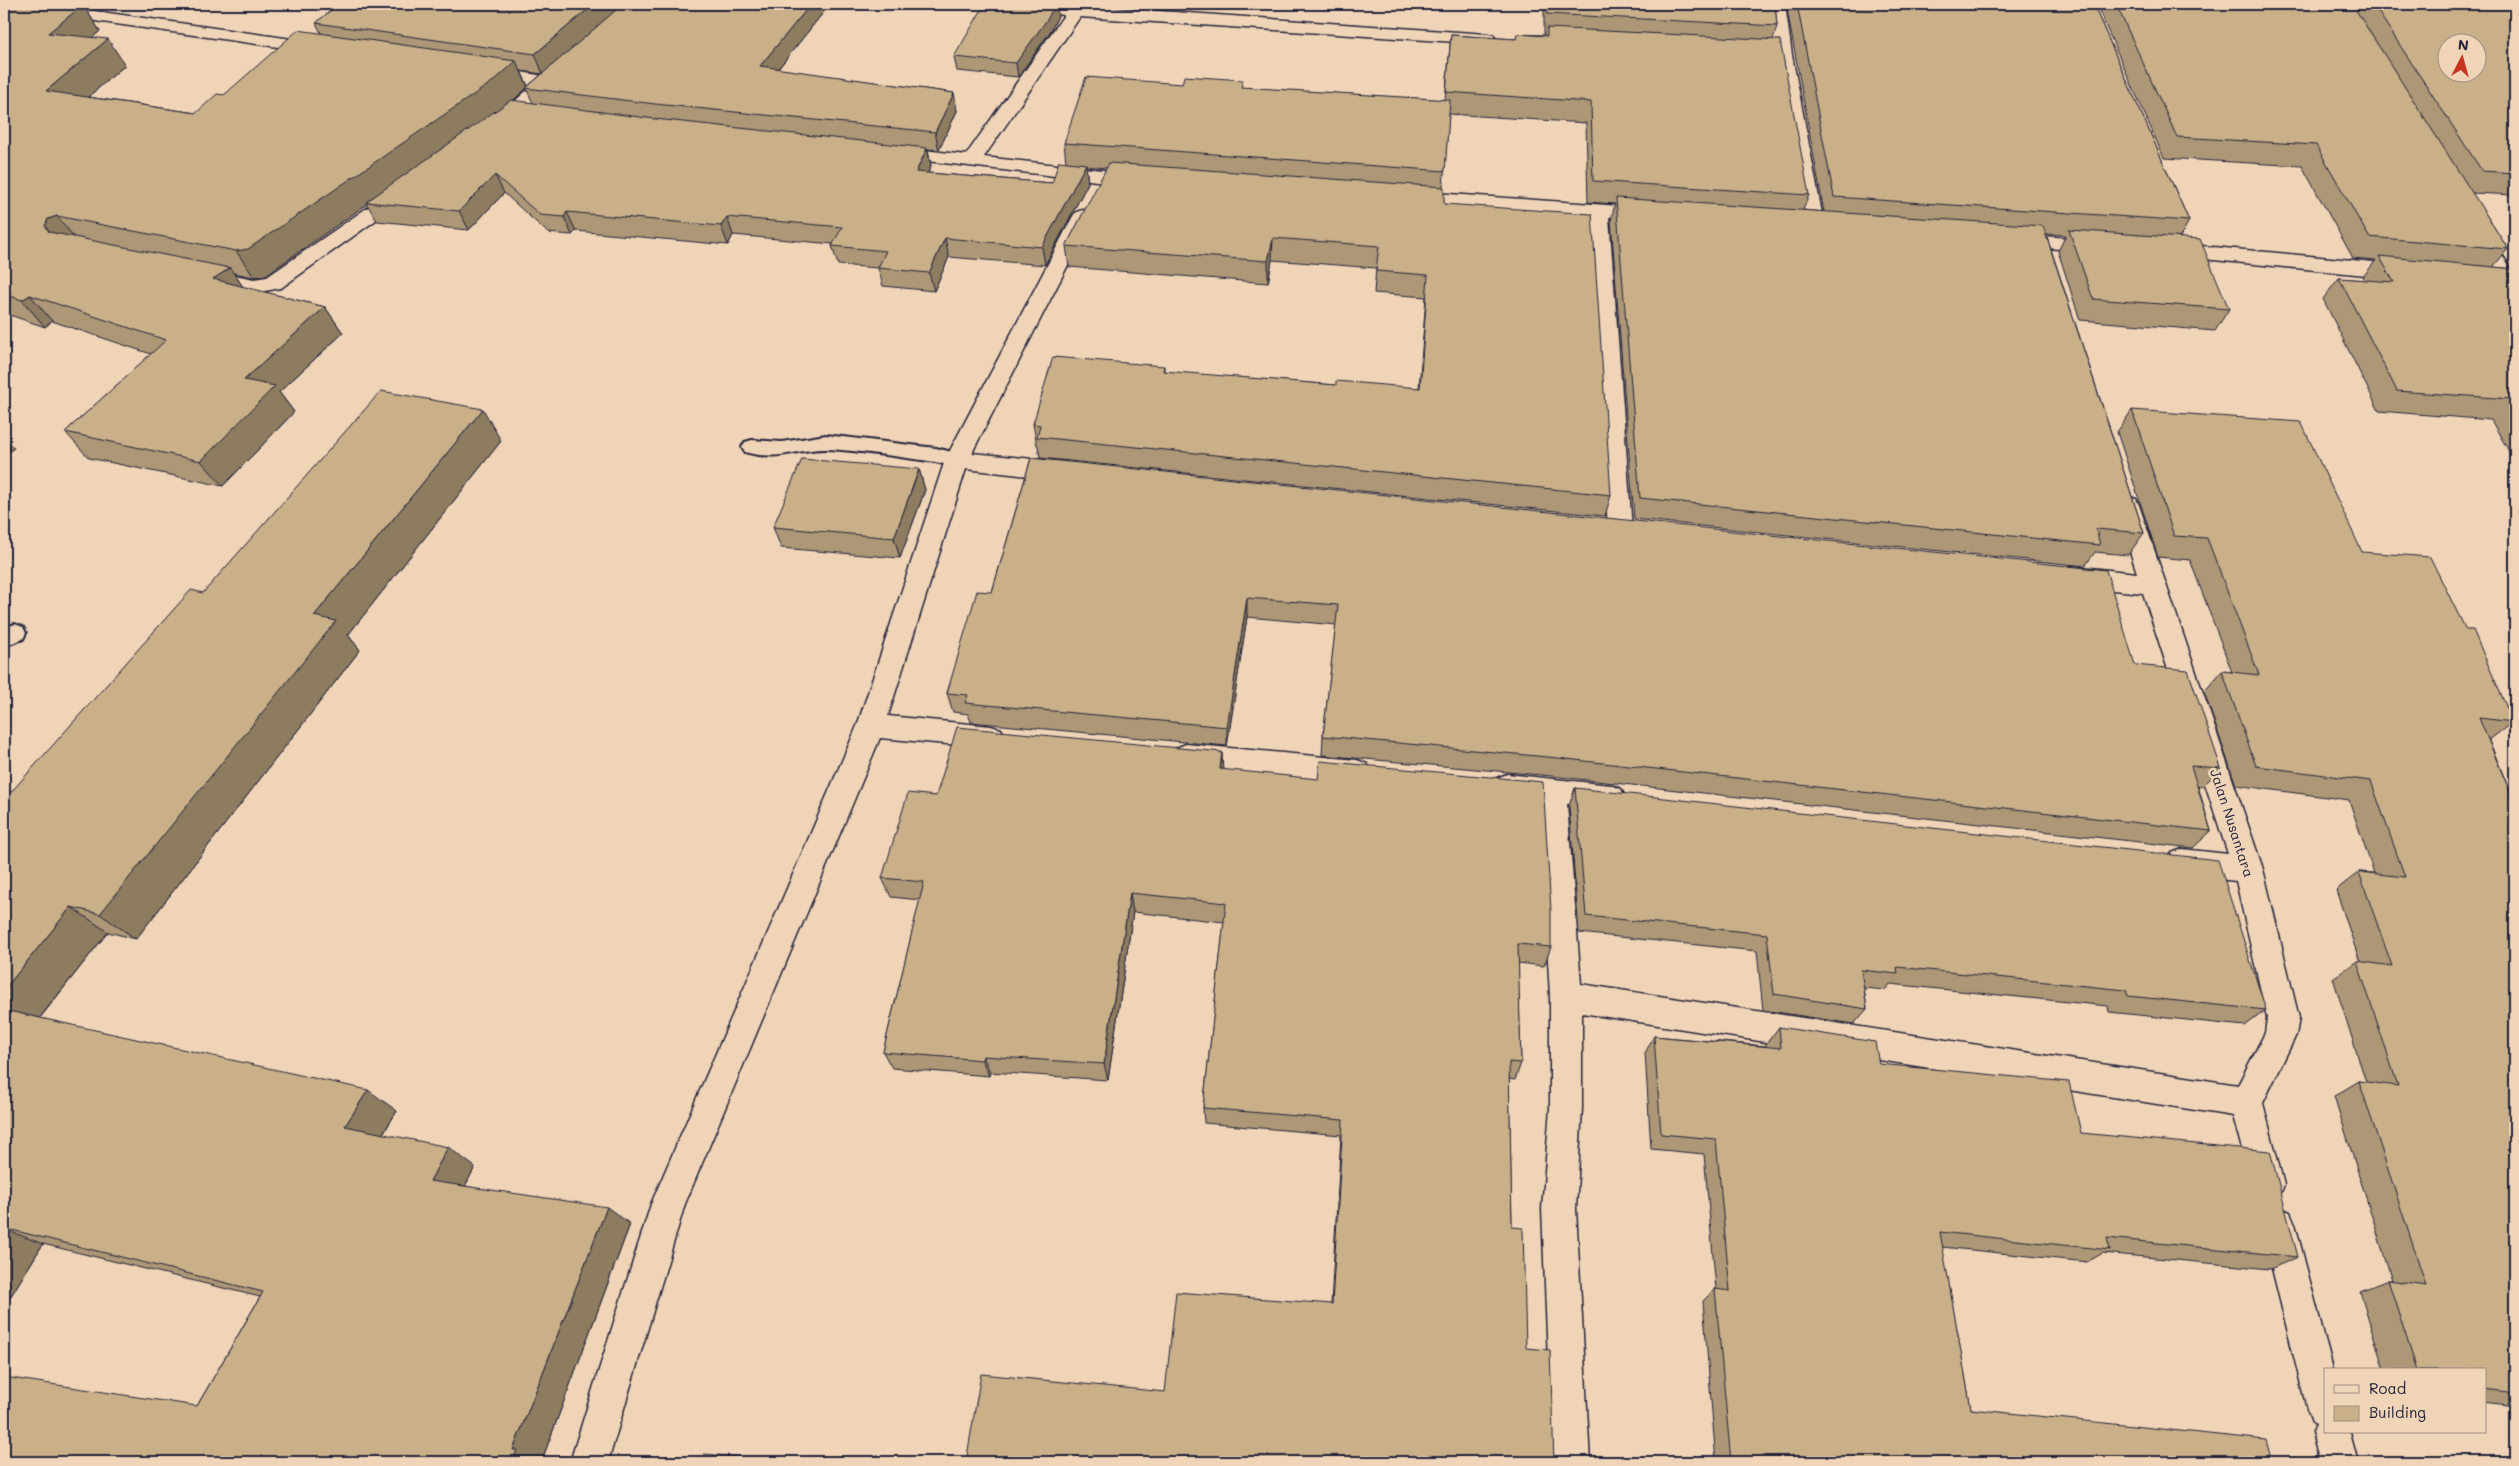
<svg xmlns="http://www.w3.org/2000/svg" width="2519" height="1466" font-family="Mali,sans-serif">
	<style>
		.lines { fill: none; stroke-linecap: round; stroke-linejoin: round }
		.lane-casing { stroke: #22223b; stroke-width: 4 }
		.street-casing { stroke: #22223b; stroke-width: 3 }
		.secondary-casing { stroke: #22223b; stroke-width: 3 }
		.lane { fill: #f0d4b7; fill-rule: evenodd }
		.street { fill: #f0d4b7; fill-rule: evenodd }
		.secondary { fill: #f0d4b7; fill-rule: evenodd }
		.wall { fill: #ad9776; stroke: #22223b; fill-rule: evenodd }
		.shaded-wall { fill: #8d7b60; stroke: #22223b }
		.building { fill: #c9b089; stroke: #22223b; fill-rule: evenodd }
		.labels { text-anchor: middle; stroke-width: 5; stroke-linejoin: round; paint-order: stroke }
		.street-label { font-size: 14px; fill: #22223b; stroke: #f0d4b7 }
	</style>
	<rect width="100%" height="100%" fill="#f0d4b7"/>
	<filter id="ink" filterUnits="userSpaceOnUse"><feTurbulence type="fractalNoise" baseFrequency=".02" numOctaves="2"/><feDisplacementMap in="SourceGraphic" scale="10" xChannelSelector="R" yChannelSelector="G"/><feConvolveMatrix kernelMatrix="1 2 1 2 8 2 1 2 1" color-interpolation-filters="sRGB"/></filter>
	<g filter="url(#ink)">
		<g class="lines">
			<defs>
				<g id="lane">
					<path d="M826 435 936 448 964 455 967 460 964 465C954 468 945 464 935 462 900 457 863 451 828 449 799 448 778 462 745 452L742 447 745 442 752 440 782 442Z"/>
					<path d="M15 624 23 627 26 633 23 639 4 646V628Z"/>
				</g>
				<g id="street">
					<path d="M1003 4H1089L1087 6 1487 34 1493 35 1496 39 1493 43 1487 44 1080 17 984 157 1139 174 1146 176 1149 180 1146 184 1139 186 884 156 881 152 884 148 891 146 966 155 1064 15 1012 9 1006 8Z"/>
					<path d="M1767 4H1785L1792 55 1824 224 1821 228 1814 230 1807 228 1804 224 1774 55Z"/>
					<path d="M548 76 555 78 557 82 530 108 547 111 550 115 547 119 540 121 508 115 506 111 508 107 541 78Z"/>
					<path d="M404 185 411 187 414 191 411 195 281 288 254 293 197 281 194 276 197 271 205 269 254 279 267 277 397 187Z"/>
					<path d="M1406 191 1650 208 1657 210 1660 214 1657 218 1650 220 1609 217 1632 529 1629 535 1620 538 1611 535 1608 529 1588 216 1399 201 1396 197 1399 193Z"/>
					<path d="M1083 210 1090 212 1093 216 972 453 1065 462 1073 465 1077 471 1073 477 1065 480 966 469 888 716 991 726 1001 729 1005 737 1001 745 991 748 880 738 685 1204 608 1462H570L651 1204 857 726 945 460 1073 216 1076 212Z"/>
					<path d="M2477 224 2484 226 2515 275V287L2509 289 2501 287 2467 230 2470 226Z"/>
					<path d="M2012 234 2099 240 2106 241 2109 246 2106 251 2099 252 2005 245 2002 240 2005 235Z"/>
					<path d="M2170 243 2406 265 2413 267 2417 272 2413 277 2406 279 2163 255 2160 250 2163 245Z"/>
					<path d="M2127 496 2136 499 2139 505 2263 869 2299 1018 2296 1035 2263 1103 2284 1185 2279 1197 2267 1202 2255 1197 2233 1116 1582 1013V1108L1576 1209 1590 1462H1552L1542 1209 1550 1108V996L1539 801 1507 798 1497 794 1493 786 1497 778 1507 774 1611 785 1621 789 1625 797 1621 805 1611 809 1567 804 1581 984 2238 1085 2265 1033 2267 1018 2236 881 2182 875 2172 871 2167 862 2172 853 2182 849 2228 854 2143 593 2072 586 2063 583 2059 576 2063 569 2072 566 2137 573 2115 505 2118 499Z"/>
					<path d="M1186 744 1357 760 1367 764 1371 772 1367 780 1357 784 1186 768 1176 764 1172 756 1176 748Z"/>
					<path d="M2278 1207 2290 1212 2295 1224 2333 1370H2325V1432H2350L2358 1462H2320L2312 1432 2316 1424 2312 1422 2307 1409 2261 1224 2266 1212Z"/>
				</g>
				<g id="secondary">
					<path d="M4 4H45L320 43 326 44 329 48 326 52 320 53 10 9 4 8Z"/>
					<path d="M566 59 572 61 575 65 555 86 548 88 486 78 479 76 477 72 479 68 486 66 544 76 560 61Z"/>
				</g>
			</defs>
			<use href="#lane" class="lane-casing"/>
			<use href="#street" class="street-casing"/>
			<use href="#secondary" class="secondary-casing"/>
			<use href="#lane" class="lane"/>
			<use href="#street" class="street"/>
			<use href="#secondary" class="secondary"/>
		</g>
		<g class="wall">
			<path d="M4 4 83 5 100 31 93 37 125 65 88 97 196 113 321 33 316 23 338 4H618L619 7 623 4H830L778 69 954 93 957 111 939 150 928 149 931 166 928 173 1052 183 1066 162 1064 143 1182 84 1445 100 1451 35 1516 39 1517 34 1544 35V4H1775L1777 26 1773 40 1809 195 1803 210 1824 212 1786 4H2093L2189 221 2180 237 2229 309 2215 331 2080 320 2058 251 2066 235 2046 234 2144 533 2128 555 2095 552 2085 566 1634 519 1611 220 1615 204 1588 202 1586 123 1449 114 1443 187 1444 204 1611 495 1605 516 1040 458 1038 446 1037 445 1033 424 1164 366V372L1336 385 1419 388 1426 297 1374 293 1376 268 1272 260 1268 283 1069 267 1066 246 1107 168 1086 166 1088 183 1045 265 949 257 934 291 883 286 878 268 838 265 832 246 833 244 733 235 728 245 576 231 572 235 548 233 504 193 469 230 377 221 367 204 266 275 254 277 234 273 243 287 325 307 343 333 279 392 294 412 223 486 89 458 65 432 151 354 52 321 45 327 4 313ZM521 71 542 74 528 86ZM526 88 533 103 512 101Z"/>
			<path d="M2096 4H2515V195L2472 193 2508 249 2493 267 2515 269V462L2491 420 2379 411 2323 299 2339 278 2365 280 2363 277 2376 260 2353 258 2302 166 2164 158Z"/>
			<path d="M1058 16 1050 32 1018 77 957 71 954 57Z"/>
			<path d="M2132 410 2362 552 2466 630 2513 722 2489 740 2515 804V1406L2485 1402V1370H2384L2360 1291 2388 1280H2392L2334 1096 2359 1081 2366 1082 2333 978 2357 961 2360 962 2336 890 2359 872 2374 873 2349 800 2236 785 2204 692 2222 671 2232 672 2190 560 2158 557 2117 432Z"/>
			<path d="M501 441 348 635 360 650 136 939 108 932 40 1018 397 1111 383 1134 475 1167 465 1186 630 1224 542 1460 545 1461 197 1406 260 1297 43 1244 4 1307V800L203 593Z"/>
			<path d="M1031 458 2135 665 2221 768 2203 786H2198L2211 831 2193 848 1552 776 1322 755 1323 736 1336 625 1247 617 1227 746 971 722 968 714 953 712 947 693 992 592Z"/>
			<path d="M919 469 925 490 900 558 781 548 773 527Z"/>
			<path d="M1223 769 1551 947 1544 966 1518 963 1521 1063 1515 1080 1509 1079 1512 1227 1165 1392 1331 1304 1341 1135 1204 1123 1203 1108 1224 922 1133 912 1108 1080 990 1072 989 1076 892 1068 883 1052 920 900 891 897 882 878 936 796Z"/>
			<path d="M1575 788 2266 1010 2245 1026 2109 1012 2108 1006 1890 984 1885 990 1864 988 1867 1009 1854 1024 1763 1010 1757 951 1579 933 1569 806Z"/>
			<path d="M1779 1027 1879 1064 2081 1133 2298 1257 2270 1269 2103 1253 2087 1262 1942 1247 1971 1409 2272 1462H1716L1703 1301 1715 1289H1716L1704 1154 1651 1149 1645 1053 1654 1036 1766 1046V1044Z"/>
		</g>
		<g class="shaded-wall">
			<path d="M594 4H618L620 8 543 74 535 54Z"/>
			<path d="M811 4H830L766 84 760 66Z"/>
			<path d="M1055 4H1056L1058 16 1050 32 1018 77 1016 63Z"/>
			<path d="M83 5 100 31 67 59 48 33Z"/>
			<path d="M108 39 125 65 65 117 46 91Z"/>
			<path d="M516 61 528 87 507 106 366 202 367 204 266 275 254 277 236 251Z"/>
			<path d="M954 93 957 111 939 150 935 132Z"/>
			<path d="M927 148 931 166 920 190 916 172Z"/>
			<path d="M1086 164 1088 183 1045 265 1042 247Z"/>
			<path d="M495 175 504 193 469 230 459 211Z"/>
			<path d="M567 212 576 231 572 235 564 217Z"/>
			<path d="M57 216 78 242 49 232 45 226 48 219Z"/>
			<path d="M727 217 733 235 728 245 721 226Z"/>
			<path d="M945 238 949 257 934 291 929 273Z"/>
			<path d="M1273 238 1272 260 1268 283V261Z"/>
			<path d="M230 268 248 294 213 279Z"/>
			<path d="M30 295 52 321 45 327 22 300Z"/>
			<path d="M325 307 343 333 279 392 294 412 223 486 201 461 244 380Z"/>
			<path d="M483 409 501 441 348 635 360 650 136 939 100 914 314 616Z"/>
			<path d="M4 437 14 448 4 456Z"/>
			<path d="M919 469 925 490 900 558 894 538Z"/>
			<path d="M1247 598V617L1227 746V727Z"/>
			<path d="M1222 752 1223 773 1220 769Z"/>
			<path d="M1130 893 1133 912 1108 1080 1104 1064Z"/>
			<path d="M71 907 108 932 30 1030 4 1015V990Z"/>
			<path d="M983 1056 990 1072 989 1076 982 1060Z"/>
			<path d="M368 1090 397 1111 375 1146 345 1126Z"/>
			<path d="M448 1147 475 1167 458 1200 430 1181Z"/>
			<path d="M607 1207 630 1224 542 1460 545 1461 544 1462H512L513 1450Z"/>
			<path d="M4 1229 43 1244 4 1307Z"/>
		</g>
		<g class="building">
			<path d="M4 4H67L83 5 48 33 108 39 46 91 196 113 217 94 224 95 298 30 516 61 495 80 248 249 236 251 57 216 48 219 45 226 49 232 230 268 213 279 325 307 244 380 275 386 201 461 65 432 166 340 30 295 22 300 4 294Z"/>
			<path d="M338 4H594L535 54 316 23Z"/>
			<path d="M623 4H811L760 66 954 93 935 132 655 104 526 88Z"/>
			<path d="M985 4H1055L1048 18 1016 63 954 57Z"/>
			<path d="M1547 4H1775L1777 26 1547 14Z"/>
			<path d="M1797 4H2093L2189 221 1834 197Z"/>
			<path d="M2116 4H2352L2508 249 2369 237 2316 145 2177 137Z"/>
			<path d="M2373 4H2515V173L2482 171ZM2446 42H2476V72H2446Z"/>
			<path d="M1547 28 1780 40 1809 195 1593 181 1591 102 1446 92 1451 35 1516 39 1517 34 1547 36Z"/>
			<path d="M1184 76 1243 80 1241 87 1450 100 1445 171 1064 143 1086 77 1182 84Z"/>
			<path d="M511 100 655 119 927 148 916 172 1052 183 1059 161 1086 164 1042 247 945 238 929 273 878 268 886 251 832 246 842 227 727 217 721 226 567 212 564 217 540 215 495 175 459 211 366 202Z"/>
			<path d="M1109 163 1444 187V204L1592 214 1611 495 1037 437 1040 425 1033 424 1053 357 1164 366 1163 371 1336 385V381L1420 388 1428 275 1376 271 1379 246 1273 238 1268 261 1066 246Z"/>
			<path d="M1616 198 2043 226 2144 533 2096 529 2100 545 1640 498Z"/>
			<path d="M2069 230 2200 239 2229 309 2093 299Z"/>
			<path d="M2379 256 2515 269V407L2511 399 2397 391 2339 278 2394 282Z"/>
			<path d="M381 391 483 409 314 616 336 621 100 914 71 907 4 990V800L191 590 203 593Z"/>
			<path d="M2132 410 2301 422 2362 552 2430 557 2466 630H2473L2513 722 2479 718 2515 804V1393L2485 1389V1370H2417L2388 1280 2426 1285 2359 1081 2398 1086 2357 961 2392 966 2359 872 2405 877 2371 781 2256 766 2222 671 2259 675 2207 538 2174 536Z"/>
			<path d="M1031 458 2106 570 2135 665 2188 670 2221 768 2191 766 2211 831 1558 758 1323 736 1338 605 1247 598 1227 727 965 703 968 695 947 693 977 591 992 592Z"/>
			<path d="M802 459 919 469 894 538 773 527Z"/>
			<path d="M957 727 1222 752 1220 769 1318 779 1320 761 1543 782 1551 911V947L1518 944 1521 1063 1509 1062 1512 1227 1523 1228 1526 1348 1550 1350 1554 1462H966L981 1374 1165 1392 1176 1292 1332 1304 1343 1120 1203 1108 1226 903 1130 893 1104 1064 983 1056 982 1060 883 1052 924 882 882 878 908 793 936 796Z"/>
			<path d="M1575 788 2218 860 2266 1010 2128 996 2126 990 1897 967 1898 974 1861 970 1867 1009 1774 994 1767 934 1586 916Z"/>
			<path d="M4 1010 368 1090 345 1126 448 1147 430 1181 607 1207 513 1450H517L512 1462H4V1377L197 1406 263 1292 4 1228Z"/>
			<path d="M1779 1027 1875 1042 1879 1064 2069 1082 2081 1133 2270 1151 2298 1257 2107 1238 2110 1250 1940 1232 1971 1409 2266 1440 2272 1462H1731L1715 1289 1730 1291 1716 1139 1661 1134 1654 1036 1781 1048Z"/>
			<path d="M704 1454 797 1462H702Z"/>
		</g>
	</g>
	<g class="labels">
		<g class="street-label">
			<text transform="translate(2232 823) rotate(72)" y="5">Jalan Nusantara</text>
		</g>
	</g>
	<rect width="2519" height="1466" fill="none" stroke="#f0d4b7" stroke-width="20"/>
	<rect x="10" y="10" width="2499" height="1446" fill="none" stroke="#22223b" stroke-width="2" filter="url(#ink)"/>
	<rect x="2324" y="1368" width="162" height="65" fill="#f0d4b7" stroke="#9e8d85"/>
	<rect x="2334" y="1385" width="25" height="8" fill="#f0d4b7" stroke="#9e8d85"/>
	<text x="2369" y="1394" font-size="15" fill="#22223b">Road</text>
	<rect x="2334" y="1406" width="25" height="15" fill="#c9b089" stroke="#9e8d85"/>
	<text x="2369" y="1418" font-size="15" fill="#22223b">Building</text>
	<g transform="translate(2462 58) rotate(6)"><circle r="24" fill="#f0d4b7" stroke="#9e8d85"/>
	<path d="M0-4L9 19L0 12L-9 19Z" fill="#c8321e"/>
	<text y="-8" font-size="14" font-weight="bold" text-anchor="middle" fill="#22223b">N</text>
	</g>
</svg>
